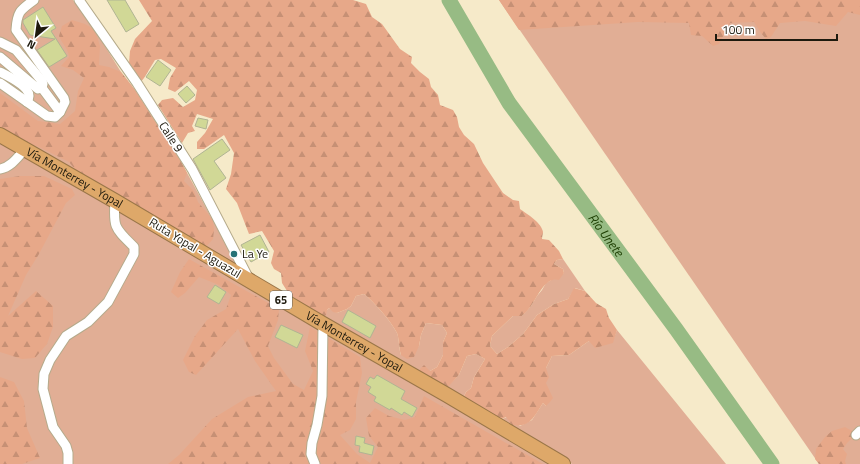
<svg xmlns="http://www.w3.org/2000/svg" width="860" height="464" font-family="'Titillium Web',sans-serif">
	<style>
		.grass { fill: #e1ae95 }
		.forest { fill: url(#forest-firs) }
		.lines { fill: none; stroke-linecap: round; stroke-linejoin: round }
		.river { stroke: #97bb84; stroke-width: 15 }
		.building { fill: #d1d896; stroke: #b0b493 }
		.minor-casing { stroke: #b5aa8b; stroke-width: 11 }
		.highway-casing { stroke: #9a7649; stroke-width: 16 }
		.minor { stroke: #fff; stroke-width: 9 }
		.highway { stroke: #dea869; stroke-width: 14 }
		.poi-dot { fill: #267176; stroke: #fff; stroke-width: 1.5 }
		.labels { text-anchor: middle; stroke-width: 3; stroke-linejoin: round; paint-order: stroke }
		.shield { fill: #fff; stroke: #615e56; stroke-width: 1 }
		.shield-label { font-size: 11px; font-weight: bold; fill: #1d190d }
		.street-label { font-size: 12px; fill: #1d190d; stroke: #fff }
		.poi-label { font-size: 12px; fill: #1d190d; stroke: #fff; text-anchor: start }
		.water-label { font-size: 13px; font-style: italic; fill: #1f4004; stroke: #fff }
	</style>
	<defs>
		<pattern id="forest-firs" width="22" height="20" patternUnits="userSpaceOnUse"><rect width="22" height="20" fill="#e7a889"/><path d="M5 1l3.5 6h-7zM16 11l3.5 6h-7z" fill="#c69075"/></pattern>
	</defs>
	<rect width="100%" height="100%" fill="#f6eac9"/>
	<g class="grass">
		<path d="M0 0H73L95 30 121 72 135 90 179 158 248 285 552 464H0Z"/>
		<path d="M499 0H860V464H819Z"/>
		<path d="M563 259 585 291 575 288 568 299 554 304 537 315 523 334 508 347 497 354 490 346 492 336 513 316H522L531 306 537 296 542 290 546 283 564 273 563 269 554 264 557 260Z"/>
		<path d="M364 294C374 302 391 321 397 333 399 337 399 350 401 355L419 346 421 335 426 323 442 325 447 333 443 342V355L437 367 430 371 418 375 320 319 327 310 329 308 337 313 347 309 351 306 356 296Z"/>
		<path d="M617 330 726 464H572L498 421 507 417 520 426 532 420 543 403 546 406V368L552 356 569 355 589 341 612 343Z"/>
		<path d="M476 354 485 359 474 377 471 388 466 392 463 398 439 387 448 386 459 375 467 356Z"/>
	</g>
	<g class="forest">
		<path d="M139 0H353L366 4 372 17 382 24 400 49 412 57 411 63 420 72 429 79 431 87 438 95 440 105 453 110 457 117 459 127 464 135 474 144 483 163 503 193 513 200 519 201 520 209C527 214 542 223 543 232 543 234 542 236 542 239L549 240 559 251 563 259 557 260 554 264 563 269 564 273 559 280C557 280 555 279 553 280 544 281 536 299 531 306 528 310 525 313 522 316H513L492 336 490 346 497 354 508 347 523 334 537 315 554 304 568 299 574 288 585 291 596 303 606 309 609 318 617 330 613 343 595 348 589 341 569 355 552 356 546 368 549 377 546 383 553 398 550 402 546 406 543 403C534 417 530 428 512 425L506 417 498 421 463 398 466 392 471 388 474 377 485 359 476 354 467 356 459 375 448 387H439L418 375 420 369 424 365 430 371 437 367 443 355V342L447 333 442 325 426 323 421 335 419 346 414 357 407 359 401 355C399 349 399 338 397 333 391 321 374 302 364 294L356 296 351 306 347 309 337 313 333 312 329 308 327 310 326 315 320 319 289 294 282 283 281 273 274 269 271 263 274 251 262 231 249 234 237 203 226 189 231 174 234 153 224 135 204 149H197V142L205 133 213 119 197 114 192 126 195 131 188 133 182 143 158 105 162 100 173 98 183 107 195 100 197 90 189 81 175 92 168 89 170 78 176 68 161 59 155 60 144 78 140 83 129 63 130 51 135 39 152 21Z"/>
		<path d="M499 0H860V15L848 12 836 26 805 21 780 23 771 37 766 39 761 33 754 22 730 23 719 44 713 46 702 36 691 35 689 23 638 22 519 30Z"/>
		<path d="M72 20 85 24 95 30 100 46 99 65 109 67 121 72 135 90 158 126 161 137 168 141 179 158 187 173 184 181 194 191 198 202 213 220 214 230 213 239 205 248 78 173 69 162 37 146 28 145 0 128V93L38 121 60 124 75 111 78 91 84 78 73 70 61 66 69 57C68 48 62 44 59 36L62 26Z"/>
		<path d="M20 176H44L72 189 75 195 66 203 39 254 26 275 8 316 36 291 53 306V327L47 344 35 358 22 359 0 352V179Z"/>
		<path d="M189 259 279 309 278 320 268 346 274 358 293 384 304 390 313 371 305 351 310 327 360 357 362 373 356 402V419L350 430 340 435 357 454 370 463 378 447 369 436 366 418 375 408 389 416 405 420 415 417 424 396 543 464H168L179 455 212 419 248 397 276 391 255 361 238 329 196 375 189 372 183 360 195 336 207 320 226 309 231 295 219 285 199 277 185 293 178 298 171 292 180 272Z"/>
		<path d="M0 377 14 382 24 401 27 428 40 458 22 464H0Z"/>
		<path d="M845 427 852 431 853 437 847 443 843 449 847 454 845 461 846 464H819L815 459 816 449 825 437 832 431Z"/>
	</g>
	<g class="lines">
		<path class="river" id="s1" d="M449 0 509 103 676 329 772 464"/>
	</g>
	<g class="building">
		<path d="M107 0H125L139 24 126 32Z"/>
		<path d="M43 7 56 28 51 31 67 56 49 67 37 50 55 39 30 35 23 23V20Z"/>
		<path d="M158 60 171 70 160 86 146 77Z"/>
		<path d="M187 86 195 95 186 103 178 94Z"/>
		<path d="M198 118 208 120 206 129 195 126Z"/>
		<path d="M222 139 230 150 214 161 226 178 210 190 193 159Z"/>
		<path d="M260 235 269 252 251 262 241 245Z"/>
		<path d="M215 285 226 292 219 304 207 297Z"/>
		<path d="M348 310 376 326 370 338 342 322Z"/>
		<path d="M281 325 303 335 297 348 275 337Z"/>
		<path d="M377 375 405 391 401 399 417 408 412 417 404 412 402 415 391 408 390 410 374 401 376 397 368 392 371 387 366 384 370 377 374 379Z"/>
		<path d="M356 436 365 438 364 443 374 446 372 455 359 452 360 446 355 445Z"/>
	</g>
	<g class="lines">
		<defs>
			<g id="minor">
				<path d="M79 0 137 83 192 169 249 279"/>
				<path d="M0 42 16 50 42 81 43 84 42 88 38 89 0 57"/>
				<path d="M0 72C8 76 29 86 29 96 29 98 28 100 27 102"/>
				<path d="M0 83 47 116 55 117 60 112 65 102 64 98 16 30C17 12 20 10 34 0"/>
				<path d="M42 88 60 112"/>
				<path d="M0 169C11 167 17 158 25 149"/>
				<path d="M856 435 860 431"/>
				<path d="M68 464V453L66 446 53 427 43 389 44 374 50 360 66 336 88 322 108 302 134 254V247C115 228 113 228 115 201"/>
				<path d="M315 464 311 454 312 443 317 425 322 396 323 324"/>
			</g>
			<g id="highway">
				<path id="s2" d="M0 135 115 201 323 324 447 395 563 464"/>
			</g>
		</defs>
		<use href="#minor" class="minor-casing"/>
		<use href="#highway" class="highway-casing"/>
		<use href="#minor" class="minor"/>
		<use href="#highway" class="highway"/>
	</g>
	<circle class="poi-dot" cx="234" cy="254" r="4"/>
	<g class="labels">
		<rect class="shield" x="270" y="291" width="22" height="18" rx="3"/>
		<g class="shield-label">
			<text x="281" y="304">65</text>
		</g>
		<g class="street-label">
			<text transform="translate(171 137) rotate(57)" y="4">Calle 9</text>
			<text dy="4" stroke="none"><textPath href="#s2" startOffset="86">Vía Monterrey - Yopal</textPath></text>
			<text transform="translate(195 248) rotate(31)" y="4">Ruta Yopal - Aguazul</text>
			<text dy="4" stroke="none"><textPath href="#s2" startOffset="410">Vía Monterrey - Yopal</textPath></text>
		</g>
		<g class="poi-label">
			<text x="242" y="258">La Ye</text>
		</g>
		<g class="water-label">
			<text dy="5" stroke="none"><textPath href="#s1" startOffset="283">Río Unete</textPath></text>
		</g>
	</g>
	<g transform="translate(36 36) rotate(209)" stroke="#ffffff" stroke-width="3" paint-order="stroke">
	<path d="M0-3L7 15L0 10L-7 15Z" fill="#1d190d"/>
	<text y="-6" font-size="11" font-weight="bold" text-anchor="middle" fill="#1d190d">N</text>
	</g>
	<path d="M716 34v6h121v-6" fill="none" stroke="#1d190d" stroke-width="2"/>
	<text x="722" y="34" font-size="12" fill="#1d190d" stroke="#ffffff" stroke-width="3" paint-order="stroke">100 m</text>
</svg>
